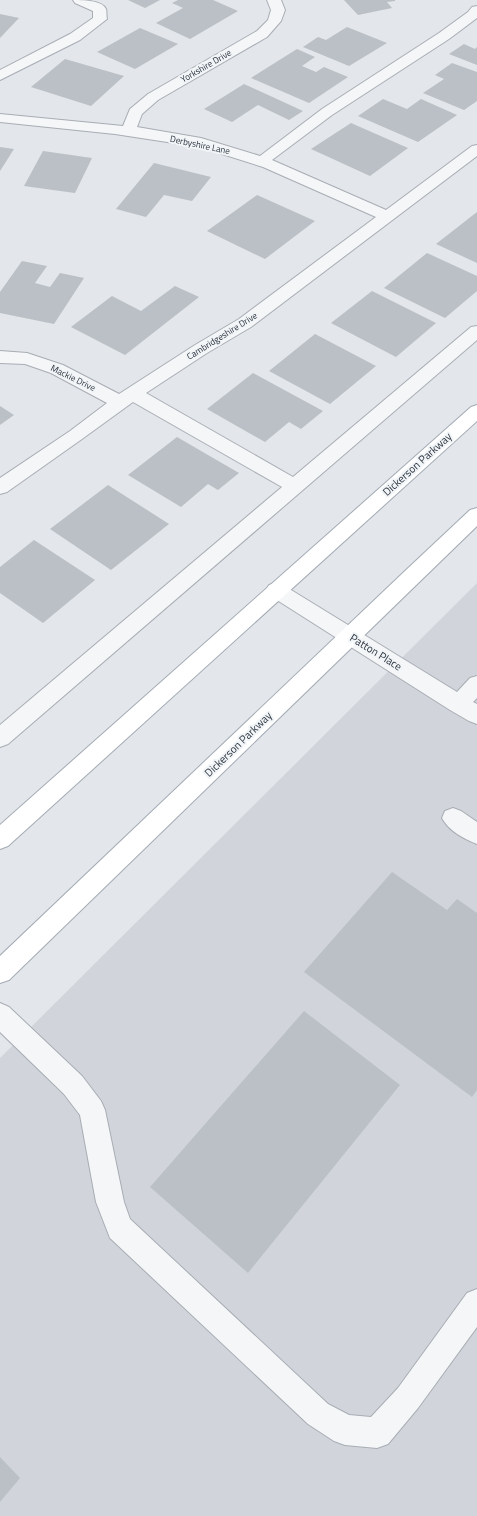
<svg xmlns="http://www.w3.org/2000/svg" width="477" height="1516" font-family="'Titillium Web',sans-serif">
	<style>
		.built { fill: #d1d5db }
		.building { fill: #bac0c6 }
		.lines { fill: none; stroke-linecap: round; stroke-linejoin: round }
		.minor-casing { stroke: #a8adb4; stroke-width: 2 }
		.major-casing { stroke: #a3abb4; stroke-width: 2 }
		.minor { fill: #f5f6f8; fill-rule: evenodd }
		.major { fill: #fff; fill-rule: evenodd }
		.labels { text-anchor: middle; stroke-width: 4; stroke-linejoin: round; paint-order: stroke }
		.far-street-label { font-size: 9px; fill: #2c3540; stroke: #f2f5f7 }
		.street-label { font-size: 11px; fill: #2c3540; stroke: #f2f5f7 }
	</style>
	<rect width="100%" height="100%" fill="#e3e6ea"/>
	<path class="built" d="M477 583V1516H0V1058Z"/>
	<g class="building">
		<path d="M128 0H160L145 8Z"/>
		<path d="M178 0H213L238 11 190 39 156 23 183 8 172 3Z"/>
		<path d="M344 0H395V1L387 2 392 8 358 15Z"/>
		<path d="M0 14 19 18 0 38Z"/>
		<path d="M347 27 387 43 349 66 303 47 318 37 326 40Z"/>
		<path d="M140 28 178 44 135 69 97 52Z"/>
		<path d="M464 44 475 49 477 47V65L449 54Z"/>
		<path d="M297 49 315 57 302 66 316 72 324 67 348 77 309 103 251 78Z"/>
		<path d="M65 59 124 76 91 106 31 87Z"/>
		<path d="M452 63 477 72V101L464 110 423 93 444 79 435 75Z"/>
		<path d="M244 84 303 111 289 120 258 105 232 122 204 109Z"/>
		<path d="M383 99 407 109 421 99 457 115 418 142 358 116Z"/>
		<path d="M351 123 408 148 370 176 311 149Z"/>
		<path d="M0 147 14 149 0 171Z"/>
		<path d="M43 151 92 158 75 193 24 186Z"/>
		<path d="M154 163 211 177 192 201 164 195 146 217 116 209Z"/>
		<path d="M257 195 315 221 265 259 207 231Z"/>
		<path d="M477 212V263L436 244Z"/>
		<path d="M427 253 477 276V291L445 318 384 288Z"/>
		<path d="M22 261 47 266 35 283 50 287 60 273 84 278 54 324 0 313V292Z"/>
		<path d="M175 286 199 297 125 355 71 327 112 296 141 311Z"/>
		<path d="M372 291 436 323 396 357 331 323Z"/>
		<path d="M315 334 376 366 330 404 269 371Z"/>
		<path d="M253 373 323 411 301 429 289 422 265 442 207 409Z"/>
		<path d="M0 406 14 415 0 425Z"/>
		<path d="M177 437 239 473 218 490 208 484 181 507 128 475Z"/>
		<path d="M108 485 169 524 111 570 50 529Z"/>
		<path d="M34 540 95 580 43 623 0 593V567Z"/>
		<path d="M392 872 447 910 457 899 477 913V1090L472 1097 304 972Z"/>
		<path d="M304 1011 400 1085 248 1273 150 1187Z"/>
		<path d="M0 1457 20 1478 0 1502Z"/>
	</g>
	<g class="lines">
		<defs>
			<g id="minor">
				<path d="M73 0C82 0 102 0 106 9 107 12 106 16 107 19L80 40 0 80V70L70 34 93 18V11L75 3Z"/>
				<path d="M267 0H281L285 10 281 21 267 37 158 100 142 114 137 127 201 138 260 156 322 109 439 33 468 12 472 7 477 6V18L449 39 332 115 272 160 386 210 472 146 477 145V156L251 327 207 353 146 393 293 477 471 327 477 326V340L8 744 0 747V725L282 487 133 402 82 439 7 492 0 494V478L70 431 107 403 51 373 25 364 0 363V351L27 353 63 365 119 394 195 345 239 319 376 217 263 167 200 147 115 134 0 122V114L123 126 130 109 148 94 257 31 268 20 271 10Z"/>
				<path d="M276 583 283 585 457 692 470 678 477 676V698L473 702 477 704V724L469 721 450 710 269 595 266 590 269 585Z"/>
				<path d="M453 808 461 811 477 822V844C464 839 448 830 442 818L445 811Z"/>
				<path d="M0 1003 9 1007 82 1076 101 1101 105 1110 124 1202 130 1219 328 1404 349 1415 371 1417 398 1388 467 1293 477 1289V1327L418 1408 388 1444 377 1448 345 1445 334 1441 308 1424 110 1238 96 1202 80 1115 64 1094 0 1032Z"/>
			</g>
			<g id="major">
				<path d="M477 405V421L8 846 0 849V825L471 407Z"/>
				<path d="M477 508V526L9 980 0 983V956L405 571 470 510Z"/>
			</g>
		</defs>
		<use href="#minor" class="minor-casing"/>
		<use href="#major" class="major-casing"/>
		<use href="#minor" class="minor"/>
		<use href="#major" class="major"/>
	</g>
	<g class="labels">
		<g class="far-street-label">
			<text transform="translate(206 66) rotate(-30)" y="3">Yorkshire Drive</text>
			<text transform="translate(200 145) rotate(12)" y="3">Derbyshire Lane</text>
			<text transform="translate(222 336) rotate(-32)" y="3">Cambridgeshire Drive</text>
			<text transform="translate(73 378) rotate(26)" y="3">Mackie Drive</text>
		</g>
		<g class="street-label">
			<text transform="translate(417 464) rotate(-42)" y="4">Dickerson Parkway</text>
			<text transform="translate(376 652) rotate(32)" y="4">Patton Place</text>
			<text transform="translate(238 744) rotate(-44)" y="4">Dickerson Parkway</text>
		</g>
	</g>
</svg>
